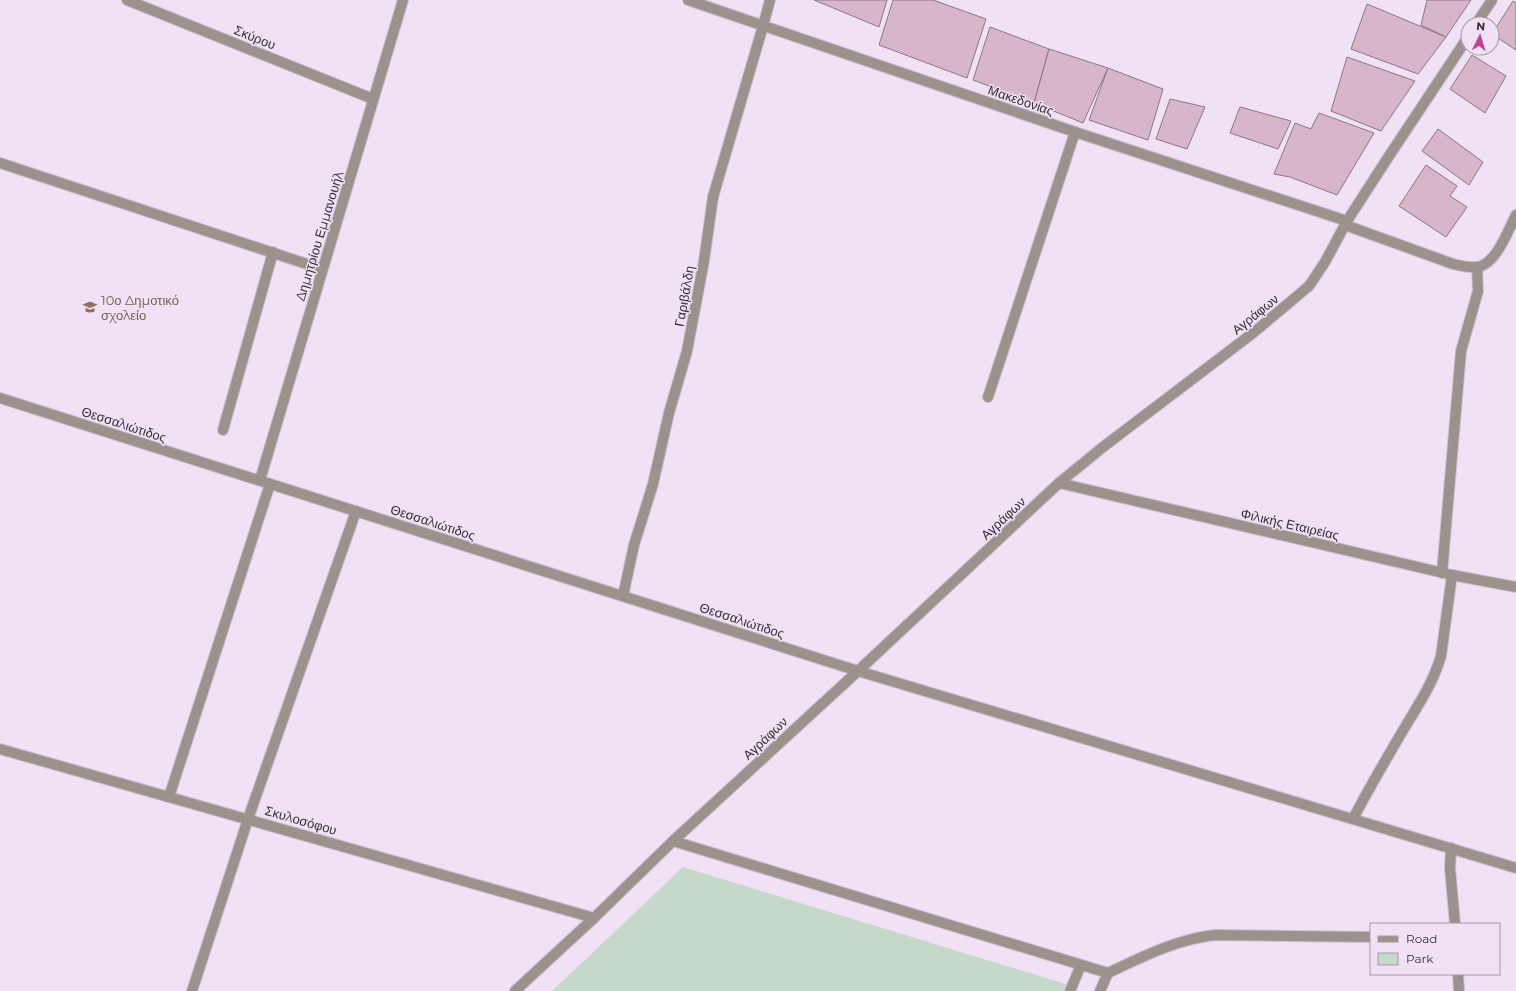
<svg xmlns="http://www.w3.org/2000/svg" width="1516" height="991" font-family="Montserrat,sans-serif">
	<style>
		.green { fill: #c5d8c9 }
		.building { fill: #d7b6ca; stroke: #8b7783 }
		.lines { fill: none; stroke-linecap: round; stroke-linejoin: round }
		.service-casing { stroke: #cbbdce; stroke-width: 12 }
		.minor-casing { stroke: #cbbdce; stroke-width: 12 }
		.tertiary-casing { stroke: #cbbdce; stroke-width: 12 }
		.service { stroke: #9c928d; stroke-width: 10 }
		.minor { stroke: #9c928d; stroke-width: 10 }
		.tertiary { stroke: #9c928d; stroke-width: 10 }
		.labels { text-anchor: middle; stroke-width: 3; stroke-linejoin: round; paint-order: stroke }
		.street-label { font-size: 13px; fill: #342e35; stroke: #f1e1f4 }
		.education-label { font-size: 13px; fill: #785e54; stroke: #f1e1f4; text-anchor: start }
	</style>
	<rect width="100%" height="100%" fill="#f1e1f4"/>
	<path class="green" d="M683 867 1072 986 1073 991H552Z"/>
	<g class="building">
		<path d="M814 0H887L879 27Z"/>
		<path d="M893 0H933L986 19 967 78 879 45Z"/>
		<path d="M1427 0H1471L1446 37 1421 25Z"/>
		<path d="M1513 1 1516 3V50L1492 34Z"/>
		<path d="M1367 4 1446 37 1418 74 1351 49Z"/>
		<path d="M990 27 1049 49 1034 103 973 80Z"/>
		<path d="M1049 49 1108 68 1083 123 1034 103Z"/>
		<path d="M1472 55 1506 76 1485 113 1450 89Z"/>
		<path d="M1347 57 1415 81 1381 131 1331 111Z"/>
		<path d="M1108 68 1163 89 1148 140 1089 120Z"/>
		<path d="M1170 99 1205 107 1187 149 1156 139Z"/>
		<path d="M1240 107 1291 121 1278 149 1230 133Z"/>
		<path d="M1319 113 1374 133 1337 195 1290 177 1274 174 1295 123 1311 129Z"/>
		<path d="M1438 129 1483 162 1469 185 1422 151Z"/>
		<path d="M1426 165 1457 186 1450 196 1467 207 1446 237 1399 206Z"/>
	</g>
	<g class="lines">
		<defs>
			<g id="service">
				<path d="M713 197 763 26"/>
				<path d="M223 430 273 252"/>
				<path d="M1070 991 1081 965"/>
			</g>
			<g id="minor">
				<path d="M127 0 373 99"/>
				<path d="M688 0 1075 132 1347 221"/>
				<path d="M763 26 770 0"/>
				<path d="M0 163 322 269"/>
				<path d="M1345 225 1453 264C1461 266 1469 268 1478 267 1497 263 1508 230 1516 215"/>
				<path d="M988 397 1075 132"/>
				<path d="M1059 483 1452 575 1516 587"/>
				<path d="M1442 573 1461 351 1478 291 1477 267"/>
				<path d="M623 596 634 545 653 484 669 413 687 351 704 261 713 197"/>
				<path d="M0 749 594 918"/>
				<path d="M169 797 270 484"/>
				<path d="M1353 819C1370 786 1389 754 1408 722 1421 701 1434 680 1441 656L1452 575"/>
				<path d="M673 841 1108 973"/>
				<path d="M1451 848 1450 868 1455 924"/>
				<path d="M1458 974 1459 991"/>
				<path d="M192 991 248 819 356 511"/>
				<path d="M515 991 594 918 673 841 858 671 1516 868"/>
				<path d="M1100 991 1108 973C1142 957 1177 939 1215 935L1371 937"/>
			</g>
			<g id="tertiary">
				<path d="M1476 24 1492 0"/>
				<path d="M0 398 858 671 1059 483 1103 447 1253 333 1309 286 1325 262 1347 221 1389 156 1468 37"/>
				<path d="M260 480 403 0"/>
			</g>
		</defs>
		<use href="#service" class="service-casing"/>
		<use href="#minor" class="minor-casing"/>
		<use href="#tertiary" class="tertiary-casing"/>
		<use href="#service" class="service"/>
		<use href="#minor" class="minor"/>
		<use href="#tertiary" class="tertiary"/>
	</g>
	<defs>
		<symbol id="school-bare" viewBox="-9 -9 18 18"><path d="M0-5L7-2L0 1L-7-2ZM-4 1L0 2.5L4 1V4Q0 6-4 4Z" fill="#8d6e63" stroke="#f1e1f4" stroke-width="2.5" paint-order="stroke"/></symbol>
	</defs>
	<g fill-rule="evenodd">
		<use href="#school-bare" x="80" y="297" width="20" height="20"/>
	</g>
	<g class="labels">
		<g class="street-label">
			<text transform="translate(255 37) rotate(22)" y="5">Σκύρου</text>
			<text transform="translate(1021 100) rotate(19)" y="5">Μακεδονίας</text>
			<text transform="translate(319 236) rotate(-73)" y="5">Δημητρίου Εμμανουήλ</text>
			<text transform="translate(684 296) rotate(-80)" y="5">Γαριβάλδη</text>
			<text transform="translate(1255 314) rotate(-39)" y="5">Αγράφων</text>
			<text transform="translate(124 424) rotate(18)" y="5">Θεσσαλιώτιδος</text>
			<text transform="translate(1003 518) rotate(-43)" y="5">Αγράφων</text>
			<text transform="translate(433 522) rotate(18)" y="5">Θεσσαλιώτιδος</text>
			<text transform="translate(1290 524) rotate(13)" y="5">Φιλικής Εταιρείας</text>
			<text transform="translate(742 620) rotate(18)" y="5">Θεσσαλιώτιδος</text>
			<text transform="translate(765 738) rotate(-43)" y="5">Αγράφων</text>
			<text transform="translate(301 820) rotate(16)" y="5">Σκυλοσόφου</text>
		</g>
		<g class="education-label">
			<text x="101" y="305">10ο Δημοτικό<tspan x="101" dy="15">σχολείο</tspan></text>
		</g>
	</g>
	<rect x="1370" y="923" width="130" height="52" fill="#f1e1f4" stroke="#a599a8"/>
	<rect x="1378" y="936" width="20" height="6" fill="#9c928d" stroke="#a599a8"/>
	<text x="1406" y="943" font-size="12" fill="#342e35">Road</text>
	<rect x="1378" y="953" width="20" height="12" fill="#c5d8c9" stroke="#a599a8"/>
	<text x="1406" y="963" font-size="12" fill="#342e35">Park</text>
	<g transform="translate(1480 36) rotate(5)"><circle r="19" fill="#f1e1f4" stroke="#a599a8"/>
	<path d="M0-3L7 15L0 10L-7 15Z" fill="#c14391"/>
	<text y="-6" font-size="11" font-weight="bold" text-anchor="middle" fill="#342e35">N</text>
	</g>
</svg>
